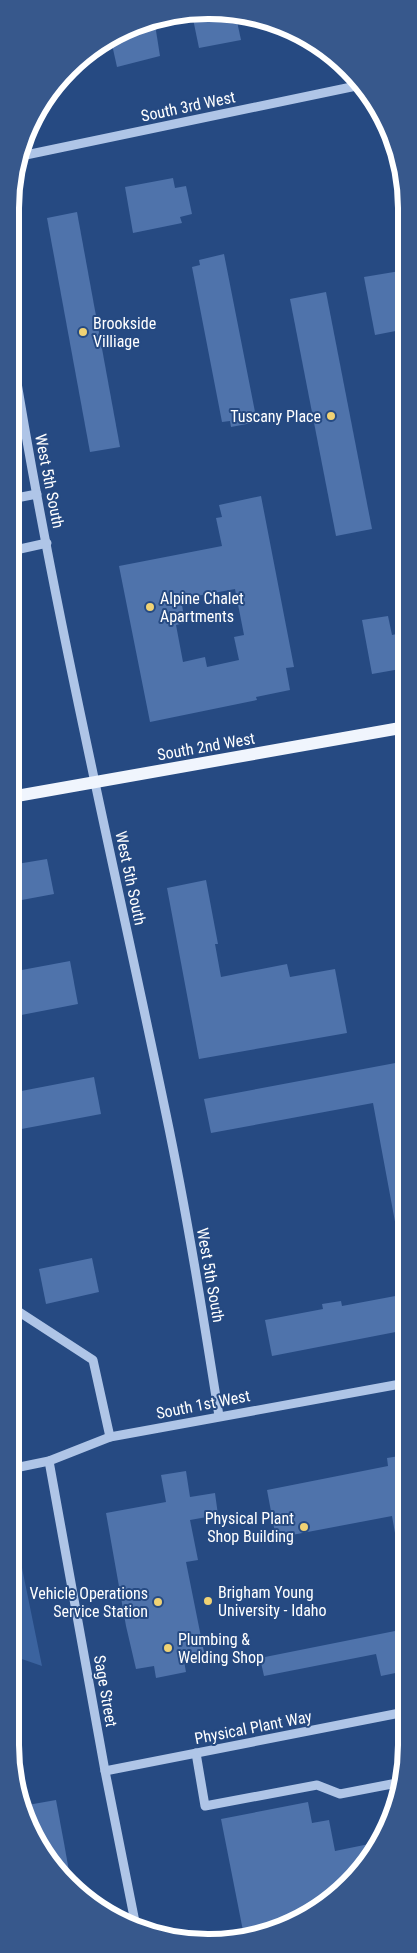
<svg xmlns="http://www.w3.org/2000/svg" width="417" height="1953" font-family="'Roboto Condensed',sans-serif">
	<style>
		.green { fill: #3b639f }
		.building { fill: #4f73ab; fill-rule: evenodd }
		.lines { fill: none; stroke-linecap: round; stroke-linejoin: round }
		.minor { stroke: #afc5e7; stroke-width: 9 }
		.major { stroke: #f0f5fd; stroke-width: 12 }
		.poi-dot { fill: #f0d274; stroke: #264a82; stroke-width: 2 }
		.labels { text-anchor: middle; stroke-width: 4; stroke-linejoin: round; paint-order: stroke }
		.street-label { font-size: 16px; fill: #fff; stroke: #264a82 }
		.poi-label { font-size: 16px; fill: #fff; stroke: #264a82; text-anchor: start }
		.rim { fill: none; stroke: #fff; stroke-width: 6 }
	</style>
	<rect width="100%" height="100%" fill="#264a82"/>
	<path class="green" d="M10 1509 42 1666 16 1657 14 1645 10 1646Z"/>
	<g class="building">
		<path d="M235 12 241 40 199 48 192 14Z"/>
		<path d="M154 18 160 56 117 67 111 40Z"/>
		<path d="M173 178 175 188 186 186 192 214 180 217 182 223 133 233 125 187Z"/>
		<path d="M77 212 120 447 90 452 47 218Z"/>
		<path d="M224 254 257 422 231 427 230 421 222 422 192 267 200 265 199 260Z"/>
		<path d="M406 270V329L375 335 364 277Z"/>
		<path d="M326 292 372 529 336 536 290 299Z"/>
		<path d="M261 496 294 667 286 668 290 690 256 697 257 700 150 722 119 566 222 546 216 518 222 517 219 505ZM235 589 244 635 234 637 239 660 207 667 205 657 183 662 176 625 185 623 181 599Z"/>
		<path d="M388 616 392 635 406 632V668L372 674 362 620Z"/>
		<path d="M47 859 54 894 11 902V865Z"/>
		<path d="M206 880 218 944H215L221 977 287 964 290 977 335 969 347 1033 199 1059 167 888Z"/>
		<path d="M70 961 78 1004 11 1017V972Z"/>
		<path d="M406 1061V1238H398L373 1103 211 1133 204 1099Z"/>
		<path d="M94 1077 101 1114 11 1131V1093Z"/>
		<path d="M92 1258 99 1292 46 1304 39 1269Z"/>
		<path d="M406 1294V1330L272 1356 265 1320 323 1309 322 1304 341 1301 342 1306Z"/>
		<path d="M406 1455V1549L398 1550 392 1516 276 1538 267 1490 388 1466 387 1458Z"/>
		<path d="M186 1471 190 1497 215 1493 218 1515 190 1520 198 1560 186 1562 205 1657 184 1661 186 1672 156 1678 154 1666 136 1669 126 1626 106 1513 166 1502 161 1475Z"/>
		<path d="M405 1629V1671L381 1676 376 1654 264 1676 260 1658Z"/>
		<path d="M56 1800 64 1843 72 1888 68 1885 25 1820 22 1806Z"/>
		<path d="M308 1802 312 1823 329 1820 335 1851 379 1842 339 1894 273 1932 244 1936 221 1819Z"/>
	</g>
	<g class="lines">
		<g class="minor">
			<path d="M21 156 361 85"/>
			<path d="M11 346C52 604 113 859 166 1114 187 1214 203 1315 219 1416"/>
			<path d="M11 499 37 494"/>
			<path d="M11 551 47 543"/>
			<path d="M10 1306 93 1360 110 1437"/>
			<path d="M49 1461 105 1771 136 1927"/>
			<path d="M10 1469 49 1461 110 1437 406 1383"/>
			<path d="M196 1753 205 1806 317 1785 340 1794 397 1783"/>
			<path d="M105 1771 405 1712"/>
		</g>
		<path class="major" d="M11 797 406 727"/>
	</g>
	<g class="poi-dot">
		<circle cx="83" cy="332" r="5"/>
		<circle cx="331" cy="416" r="5"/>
		<circle cx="150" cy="607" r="5"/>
		<circle cx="304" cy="1527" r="5"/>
		<circle cx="208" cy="1601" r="5"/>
		<circle cx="158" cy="1602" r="5"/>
		<circle cx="168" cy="1648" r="5"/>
	</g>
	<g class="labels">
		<g class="street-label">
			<text transform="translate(188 106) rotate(-12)" y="6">South 3rd West</text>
			<text transform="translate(50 481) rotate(79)" y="6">West 5th South</text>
			<text transform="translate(206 746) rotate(-10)" y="6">South 2nd West</text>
			<text transform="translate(131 878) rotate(78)" y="6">West 5th South</text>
			<text transform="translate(211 1275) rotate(80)" y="6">West 5th South</text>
			<text transform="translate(203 1404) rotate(-11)" y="6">South 1st West</text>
			<text transform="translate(106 1691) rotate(80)" y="6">Sage Street</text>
			<text transform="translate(253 1727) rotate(-11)" y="6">Physical Plant Way</text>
		</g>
		<g class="poi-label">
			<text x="93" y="329">Brookside<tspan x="93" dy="18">Villiage</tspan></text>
			<text x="321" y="422" text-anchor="end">Tuscany Place</text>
			<text x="160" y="604">Alpine Chalet<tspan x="160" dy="18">Apartments</tspan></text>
			<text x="294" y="1524" text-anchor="end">Physical Plant<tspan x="294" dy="18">Shop Building</tspan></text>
			<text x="218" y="1598">Brigham Young<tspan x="218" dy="18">University - Idaho</tspan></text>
			<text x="148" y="1599" text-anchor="end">Vehicle Operations<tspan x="148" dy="18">Service Station</tspan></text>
			<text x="178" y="1645">Plumbing &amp;<tspan x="178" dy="18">Welding Shop</tspan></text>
		</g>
	</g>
	<path d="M0 0H417V1953H0ZM208 19H209A189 189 0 0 1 398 208V1745A189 189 0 0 1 209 1934H208A189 189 0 0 1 19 1745V208A189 189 0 0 1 208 19Z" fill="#37588c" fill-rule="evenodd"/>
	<path class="rim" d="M208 19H209A189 189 0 0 1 398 208V1745A189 189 0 0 1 209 1934H208A189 189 0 0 1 19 1745V208A189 189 0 0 1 208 19Z"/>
</svg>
